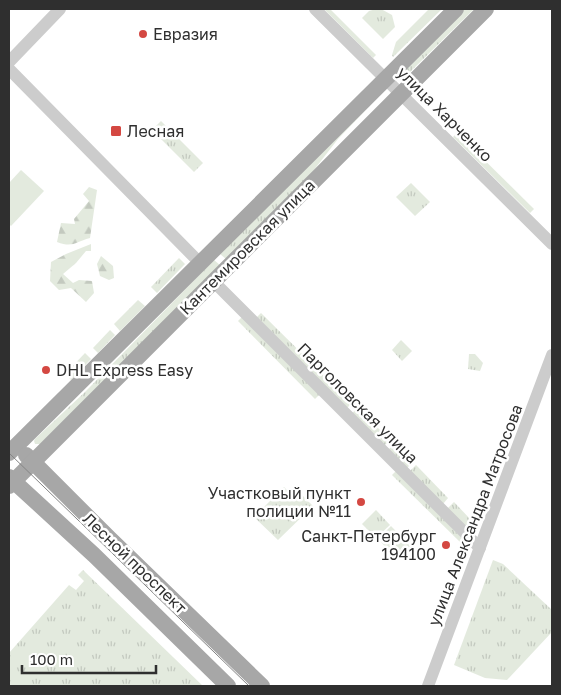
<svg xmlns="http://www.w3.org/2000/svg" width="561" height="695" font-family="'Golos Text',sans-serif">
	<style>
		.grass { fill: url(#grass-tufts) }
		.forest { fill: url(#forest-firs) }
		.garden { fill: #e3eade }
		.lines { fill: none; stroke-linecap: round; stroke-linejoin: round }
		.minor { stroke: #ccc; stroke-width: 12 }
		.major { stroke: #a7a7a7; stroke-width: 16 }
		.tram { stroke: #848484; stroke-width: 1 }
		.poi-dot { fill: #d44842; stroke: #fff; stroke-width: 2 }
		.labels { text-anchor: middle; stroke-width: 5; stroke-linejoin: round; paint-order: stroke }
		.poi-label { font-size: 16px; fill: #2f2f2f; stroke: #fff; text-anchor: start }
		.street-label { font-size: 16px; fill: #2f2f2f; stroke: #fff }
	</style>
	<defs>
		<pattern id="grass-tufts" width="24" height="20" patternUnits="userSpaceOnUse" patternTransform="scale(1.25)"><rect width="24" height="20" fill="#e3eade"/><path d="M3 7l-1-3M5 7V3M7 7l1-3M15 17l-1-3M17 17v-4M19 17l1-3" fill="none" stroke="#c3c9bf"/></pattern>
		<pattern id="forest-firs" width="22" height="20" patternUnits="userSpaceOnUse" patternTransform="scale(1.25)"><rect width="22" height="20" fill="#e3eade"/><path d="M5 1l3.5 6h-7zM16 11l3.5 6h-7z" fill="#c3c9bf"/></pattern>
	</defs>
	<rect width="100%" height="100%" fill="#fff"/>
	<g class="grass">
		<path d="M324 9H330L376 55 373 58Z"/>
		<path d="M376 9H381L392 15 395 27 383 39 362 18 369 11Z"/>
		<path d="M429 9H442L393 57 392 55 396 42Z"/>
		<path d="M463 9H474L407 75 401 70Z"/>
		<path d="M383 92 338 139 310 175 226 259 220 254Z"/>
		<path d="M161 121 203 163 194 172 152 130Z"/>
		<path d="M457 133 534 209 530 213 453 137Z"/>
		<path d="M411 183 430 202 415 216 396 197Z"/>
		<path d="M179 258 185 264 157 293 151 287Z"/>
		<path d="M214 260 220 265 40 444H35L34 441 35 439 86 391Z"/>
		<path d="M138 300 145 306 120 331 114 324Z"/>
		<path d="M261 313 352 403 347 408 257 317Z"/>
		<path d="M242 317 320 394 315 399 238 321Z"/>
		<path d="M110 330 115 335 98 353 93 348Z"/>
		<path d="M401 340 412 351 402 361 392 350Z"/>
		<path d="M85 353 91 359 71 380 65 374Z"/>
		<path d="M469 354H475L483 363 480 371 468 369Z"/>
		<path d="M358 408 390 440 384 446 352 413Z"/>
		<path d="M394 444 413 462 407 468 388 450Z"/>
		<path d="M416 465 448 498 443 504 410 471Z"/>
		<path d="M396 471 466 542 463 545 392 475Z"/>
		<path d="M284 487 290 493 298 491 313 506 278 540 254 517Z"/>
		<path d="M454 502 472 521 466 527 447 509Z"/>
		<path d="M376 510 390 525 376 538 362 524Z"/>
		<path d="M493 560 503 564 552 610V632L507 680 485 678 454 665Z"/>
		<path d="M83 570 203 686H9V653L69 585 76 590 84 581 78 575Z"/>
	</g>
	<g class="forest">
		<path d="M89 187 97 190 90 238C75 242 73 248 57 242L61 223 75 224 74 219 89 201 83 194Z"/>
		<path d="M91 244V251H86L76 263 63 274 73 283 79 280 92 281 94 293 86 302 71 288 59 290 50 281 51 262 66 254Z"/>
		<path d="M101 256 113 266 114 278 109 280 100 276 97 264Z"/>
	</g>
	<g class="garden">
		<path d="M21 170 44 191 11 226 9 224V183Z"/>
		<path d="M391 526 411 547 398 560 378 539Z"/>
	</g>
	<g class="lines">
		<g class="minor">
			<path d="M315 9 552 244"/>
			<path d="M9 62 60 9"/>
			<path d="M9 69 201 264"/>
			<path d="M213 281 480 548"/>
			<path d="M428 686 552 355"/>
		</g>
		<g class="major">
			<path d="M9 453 456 9"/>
			<path d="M26 455 109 538 262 686"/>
			<path d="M9 477 94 555 228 686"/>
			<path d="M9 486 486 9"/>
		</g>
		<path class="tram" d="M9 453 249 686"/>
	</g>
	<g class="poi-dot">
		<circle cx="143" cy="34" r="5"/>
		<rect x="110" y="125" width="12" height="12" rx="2.5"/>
		<circle cx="46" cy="370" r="5"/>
		<circle cx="361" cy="502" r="5"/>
		<circle cx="446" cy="545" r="5"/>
	</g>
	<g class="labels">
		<g class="poi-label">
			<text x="153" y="40">Евразия</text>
			<text x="127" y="137">Лесная</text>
			<text x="56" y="376">DHL Express Easy</text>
			<text x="351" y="499" text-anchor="end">Участковый пункт<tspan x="351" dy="18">полиции №11</tspan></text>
			<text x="436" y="542" text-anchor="end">Санкт-Петербург<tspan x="436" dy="18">194100</tspan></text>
		</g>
		<g class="street-label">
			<text transform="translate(445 114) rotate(45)" y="6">улица Харченко</text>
			<text transform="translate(247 247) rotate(-45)" y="6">Кантемировская улица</text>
			<text transform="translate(358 403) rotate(45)" y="6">Парголовская улица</text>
			<text transform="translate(475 515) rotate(-69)" y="6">улица Александра Матросова</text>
			<text transform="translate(135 563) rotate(44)" y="6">Лесной проспект</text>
		</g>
	</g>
	<rect width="561" height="695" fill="none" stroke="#2f2f2f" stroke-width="20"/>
	<path d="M22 665v8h134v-8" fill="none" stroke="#2f2f2f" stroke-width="2.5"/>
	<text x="30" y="665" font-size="15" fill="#2f2f2f" stroke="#ffffff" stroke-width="4" paint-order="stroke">100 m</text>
</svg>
